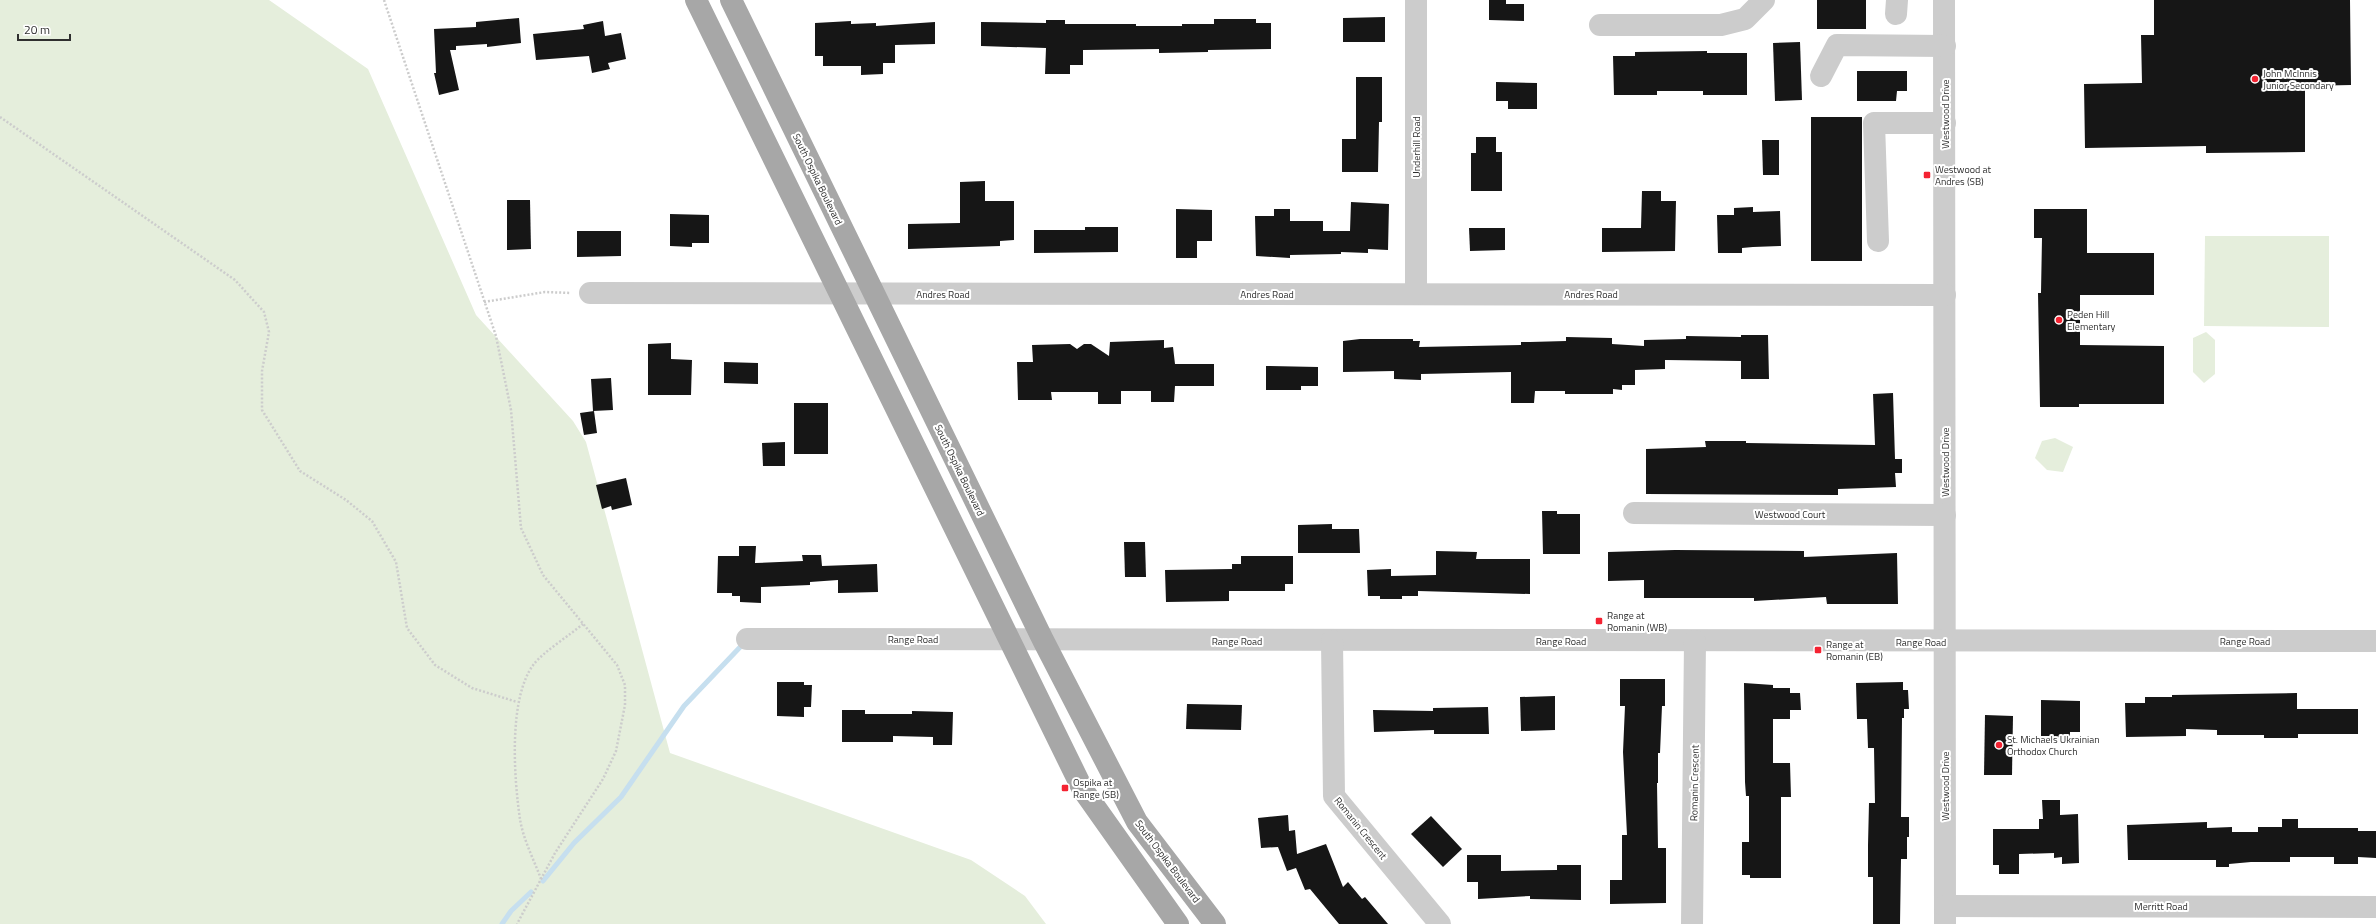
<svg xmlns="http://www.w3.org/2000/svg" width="2376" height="924" font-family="'Titillium Web',sans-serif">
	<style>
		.green { fill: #e5eedc }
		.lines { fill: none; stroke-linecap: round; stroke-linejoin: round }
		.stream { stroke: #c6dfef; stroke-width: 5 }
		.building { fill: #161616 }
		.path { stroke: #ccc; stroke-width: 2.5; stroke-dasharray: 2 2; stroke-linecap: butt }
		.minor { stroke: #ccc; stroke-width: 22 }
		.major { stroke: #a7a7a7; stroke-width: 22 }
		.poi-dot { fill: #f42332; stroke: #fff; stroke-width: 1.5 }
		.labels { text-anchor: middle; stroke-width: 4; stroke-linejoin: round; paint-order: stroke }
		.poi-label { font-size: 10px; fill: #2f2f2f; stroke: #fff; text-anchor: start }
		.street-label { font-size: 10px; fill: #2f2f2f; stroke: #fff }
	</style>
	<rect width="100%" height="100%" fill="#fff"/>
	<g class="green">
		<path d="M0 0H269L368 69 476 315 573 421 586 442 670 753 971 860 1025 896 1046 924H0Z"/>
		<path d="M2205 236H2329V327L2204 326Z"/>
		<path d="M2206 332 2215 340V374L2204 383 2193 372V338Z"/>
		<path d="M2055 438 2073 447 2063 472 2047 470 2035 458 2042 441Z"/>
	</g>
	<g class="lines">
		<g class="stream">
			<path d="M543 881 574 843 621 797 684 706 744 643"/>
			<path d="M502 924 511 911 531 892"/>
		</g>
	</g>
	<g class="building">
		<path d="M1489 0H1506V4H1524V21L1489 20Z"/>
		<rect x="1817" y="0" width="49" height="29"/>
		<path d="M2154 0H2350L2351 85 2305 86V152L2206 153V146L2085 148 2084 84 2142 83 2141 35H2154Z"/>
		<path d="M1385 17V42H1343V18Z"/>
		<path d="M519 18 521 43 487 47V44L456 46V50H450L459 90 439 95 434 73H436L434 29 476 27V22Z"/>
		<path d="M1214 19H1256V23H1271V49L1208 50V52L1159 53V49L1083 50V65H1070V74H1045L1046 48 981 46V22L1046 23V20H1065V24H1136V26H1182V24H1214Z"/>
		<path d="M603 21 605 36 621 33 626 59 608 63 610 69 592 73 589 56 536 60 533 34 584 29 583 25Z"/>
		<path d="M851 21V24L876 23V26L935 22V44L895 45V63H883V74L861 75V66H823V56H815V23Z"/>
		<path d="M1800 42 1802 100 1775 101 1773 43Z"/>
		<path d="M1707 51V53H1747V95H1703V91H1657V95H1614L1613 56H1635V52Z"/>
		<path d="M1857 71H1907V91H1897L1896 101H1857Z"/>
		<path d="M1356 77H1382V122H1379L1378 172H1342V139H1356Z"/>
		<path d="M1496 82 1537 83V109H1508V101H1496Z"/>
		<rect x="1811" y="117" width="51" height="144"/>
		<path d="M1476 137H1496V152H1502V191H1471V153H1476Z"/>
		<path d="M1762 140H1779V175H1763Z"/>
		<path d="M985 181V201H1014V240L1000 241V246L908 249V224L960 223V182Z"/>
		<path d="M1642 191H1661V201H1676L1675 251 1602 252V228H1641Z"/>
		<path d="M507 200H530L531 249 507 250Z"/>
		<path d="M1351 202 1389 204 1388 250 1368 249V253L1341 252V254L1290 255V258L1256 256 1255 216H1274V209H1290V221H1323V231H1350Z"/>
		<path d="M1753 207V212L1780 211 1781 246 1753 247 1742 248V253H1718L1717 215H1734V208Z"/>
		<path d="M1176 209 1212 210V241H1197V258H1176Z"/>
		<path d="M2034 209H2087V253H2154V295H2080V345L2164 346V404H2079V407H2040L2038 293H2041L2042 238H2034Z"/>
		<path d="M670 214 709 215V243H692V247L670 246Z"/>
		<path d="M1085 227H1118V252L1034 253V230H1085Z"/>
		<path d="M1469 228H1505V250L1470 251Z"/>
		<path d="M577 231H621V256L577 257Z"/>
		<path d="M1741 335H1768L1769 379H1741V361L1665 360V369L1635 370V385H1622V390L1613 389V394H1565V391H1535L1534 403H1511V372L1421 374V380L1394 379V371L1343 372V341L1360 339H1413V341H1420L1419 347 1521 345V342H1530L1566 341V337L1612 338V344L1644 346V340L1686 339V336L1741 337Z"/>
		<path d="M1164 340V348L1173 347 1175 364H1214V386H1175L1174 402H1151V391H1121V404H1098V392H1051L1052 400H1018L1017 362H1033L1032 345 1070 344 1077 349 1084 344H1091L1109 356 1110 342Z"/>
		<path d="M671 343V359L692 360 691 395H648V344Z"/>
		<path d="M724 362 758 363V384L724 383Z"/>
		<path d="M1266 366 1318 367V386H1301V390H1266Z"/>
		<path d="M611 378 613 410 593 411 591 379Z"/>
		<path d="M1893 393 1895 459H1902V473H1895L1896 487 1838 489V495L1646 494V449L1706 447 1705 441H1746V443L1875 445 1873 394Z"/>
		<rect x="794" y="403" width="34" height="51"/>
		<path d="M594 411 597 433 584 435 580 413Z"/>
		<path d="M785 442V466H763L762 443Z"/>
		<path d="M626 478 632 505 612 510 611 506 602 509 596 485Z"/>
		<path d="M1542 511H1557V514H1580V554H1543Z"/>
		<path d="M1332 524V529H1359L1360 553H1298V525Z"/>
		<path d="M1124 542H1145L1146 577H1125Z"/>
		<path d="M739 546H756L755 563 803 561 802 555H821L822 566 877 564 878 592 838 593V580L810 582V585L761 587V603L740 602V596H732V593H717L718 556H739Z"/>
		<path d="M1675 550 1804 551V557L1897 553 1898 604H1827L1826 597 1754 601V598H1644V580L1608 581V552Z"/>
		<path d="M1436 551 1477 552 1476 559H1530V594L1418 591V596H1402V599H1380V596H1368L1367 570 1391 569V576L1436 575Z"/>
		<path d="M1241 556H1293V584H1285V591H1229V601L1166 602 1165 570 1232 569V564H1241Z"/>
		<path d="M1620 679H1665V706H1662L1660 753H1658V783H1657L1658 848H1666V903L1610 904V880H1622V835H1627L1623 752 1625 706H1620Z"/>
		<path d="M777 682H804V685H812L811 707H804V717L777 716Z"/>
		<path d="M1903 682V690H1908L1909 709H1904V718H1902L1901 817H1909V837H1907V859H1901L1900 924H1873V877H1868V845L1869 803H1875L1874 748H1868L1867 719H1857L1856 683Z"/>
		<path d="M1744 683 1773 685V688H1790V693H1800L1801 710H1790V719H1773V763H1790L1791 797H1781V878H1750V875H1742V842H1749V796H1746L1745 782Z"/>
		<path d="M2297 693V709H2358V734H2298V738H2264V735H2217V730L2186 729V736L2126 737 2125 703H2145V697H2172V695Z"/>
		<path d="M1555 696V730L1521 731 1520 697Z"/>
		<path d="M2041 700 2080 701V732H2070V740L2053 739V736H2041Z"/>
		<path d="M1187 704 1242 705 1241 730 1186 729Z"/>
		<path d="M1488 707 1489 734H1434V730L1374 732 1373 710 1433 711V708Z"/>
		<path d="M842 710H865V714H912V711L953 712 952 745H933V737L893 736V742H842Z"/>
		<path d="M1985 715 2013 716 2012 775H1984Z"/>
		<path d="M2042 800H2060V815L2078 814 2079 863 2062 864V857L2054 858V853L2019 854V874H1999V865H1993V829H2039V819H2043Z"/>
		<path d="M1288 815 1289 831 1295 830 1297 854 1326 844 1343 887 1348 882 1362 899 1365 897 1388 924H1339L1310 889 1305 890 1296 868 1287 871 1278 847 1261 848 1258 818Z"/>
		<path d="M1431 816 1462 849 1443 867 1411 834Z"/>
		<path d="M2282 819H2298V828H2358V831H2376V858L2358 857V864H2334V857H2290V862H2251L2229 864V867H2216V860H2128L2127 825 2207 822V828L2232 827V832H2258V827H2282Z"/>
		<path d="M1467 855H1501V871L1557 870V865H1581V900L1530 899V896L1478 899V882H1467Z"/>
	</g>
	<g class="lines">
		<g class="path">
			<path d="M384 0 496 336 511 410 521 528 543 575 617 665 625 685V705L616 751 603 779 555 853 517 924"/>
			<path d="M0 117 235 280 264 312 269 332 262 371V410L300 471 346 500 372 521 396 562 407 628 435 665 472 688 517 702"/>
			<path d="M484 302 545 292 571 293"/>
			<path d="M541 879C534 860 523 839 520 819 514 779 508 697 534 664 543 652 570 635 583 624"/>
		</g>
		<g class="minor">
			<path d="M1944 0 1945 924"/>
			<path d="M1896 14 1897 0"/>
			<path d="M1600 25H1721L1745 19 1764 0"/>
			<path d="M1821 76 1837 45 1945 46"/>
			<path d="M1878 241 1874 123H1945"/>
			<path d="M590 293 1945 295"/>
			<path d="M1416 294V0"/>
			<path d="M1634 513 1945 515"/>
			<path d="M747 639 2376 641"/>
			<path d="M1332 641 1334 796 1440 924"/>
			<path d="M1945 906 2376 907"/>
			<path d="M1692 924 1695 641"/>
		</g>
		<g class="major">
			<path d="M696 0 1083 790 1178 924"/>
			<path d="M731 0 1043 640 1137 822 1215 924"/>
		</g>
	</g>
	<g class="poi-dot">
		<circle cx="2255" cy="79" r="4"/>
		<rect x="1923" y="171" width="8" height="8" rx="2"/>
		<circle cx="2059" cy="320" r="4"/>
		<rect x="1595" y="617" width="8" height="8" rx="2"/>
		<rect x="1814" y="646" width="8" height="8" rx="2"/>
		<circle cx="1999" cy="745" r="4"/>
		<rect x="1061" y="784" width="8" height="8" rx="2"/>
	</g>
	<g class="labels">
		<g class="poi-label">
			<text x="2263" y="77">John McInnis<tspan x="2263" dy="12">Junior Secondary</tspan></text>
			<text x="1935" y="173">Westwood at<tspan x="1935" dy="12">Andres (SB)</tspan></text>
			<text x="2067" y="318">Peden Hill<tspan x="2067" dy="12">Elementary</tspan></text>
			<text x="1607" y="619">Range at<tspan x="1607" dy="12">Romanin (WB)</tspan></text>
			<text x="1826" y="648">Range at<tspan x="1826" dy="12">Romanin (EB)</tspan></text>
			<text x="2007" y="743">St. Michaels Ukrainian<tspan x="2007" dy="12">Orthodox Church</tspan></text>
			<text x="1073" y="786">Ospika at<tspan x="1073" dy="12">Range (SB)</tspan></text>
		</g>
		<g class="street-label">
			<text transform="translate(1945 114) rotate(-90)" y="4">Westwood Drive</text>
			<text transform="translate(1416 147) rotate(-90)" y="4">Underhill Road</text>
			<text transform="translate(818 179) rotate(64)" y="4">South Ospika Boulevard</text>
			<text x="943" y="298">Andres Road</text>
			<text x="1267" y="298">Andres Road</text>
			<text x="1591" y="298">Andres Road</text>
			<text transform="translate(1945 462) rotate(-90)" y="4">Westwood Drive</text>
			<text transform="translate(960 470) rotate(64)" y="4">South Ospika Boulevard</text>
			<text x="1790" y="518">Westwood Court</text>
			<text x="913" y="643">Range Road</text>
			<text x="1237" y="645">Range Road</text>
			<text x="1561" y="645">Range Road</text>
			<text x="2245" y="645">Range Road</text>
			<text x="1921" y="646">Range Road</text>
			<text transform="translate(1694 783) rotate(-89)" y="4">Romanin Crescent</text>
			<text transform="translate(1945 786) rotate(-90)" y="4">Westwood Drive</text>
			<text transform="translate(1361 828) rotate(51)" y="4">Romanin Crescent</text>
			<text transform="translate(1168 861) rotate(53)" y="4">South Ospika Boulevard</text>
			<text x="2161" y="910">Merritt Road</text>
		</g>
	</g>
	<path d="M18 34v6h52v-6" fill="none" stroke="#2f2f2f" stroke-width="2"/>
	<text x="24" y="34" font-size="12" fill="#2f2f2f" stroke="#ffffff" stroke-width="3" paint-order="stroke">20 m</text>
</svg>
